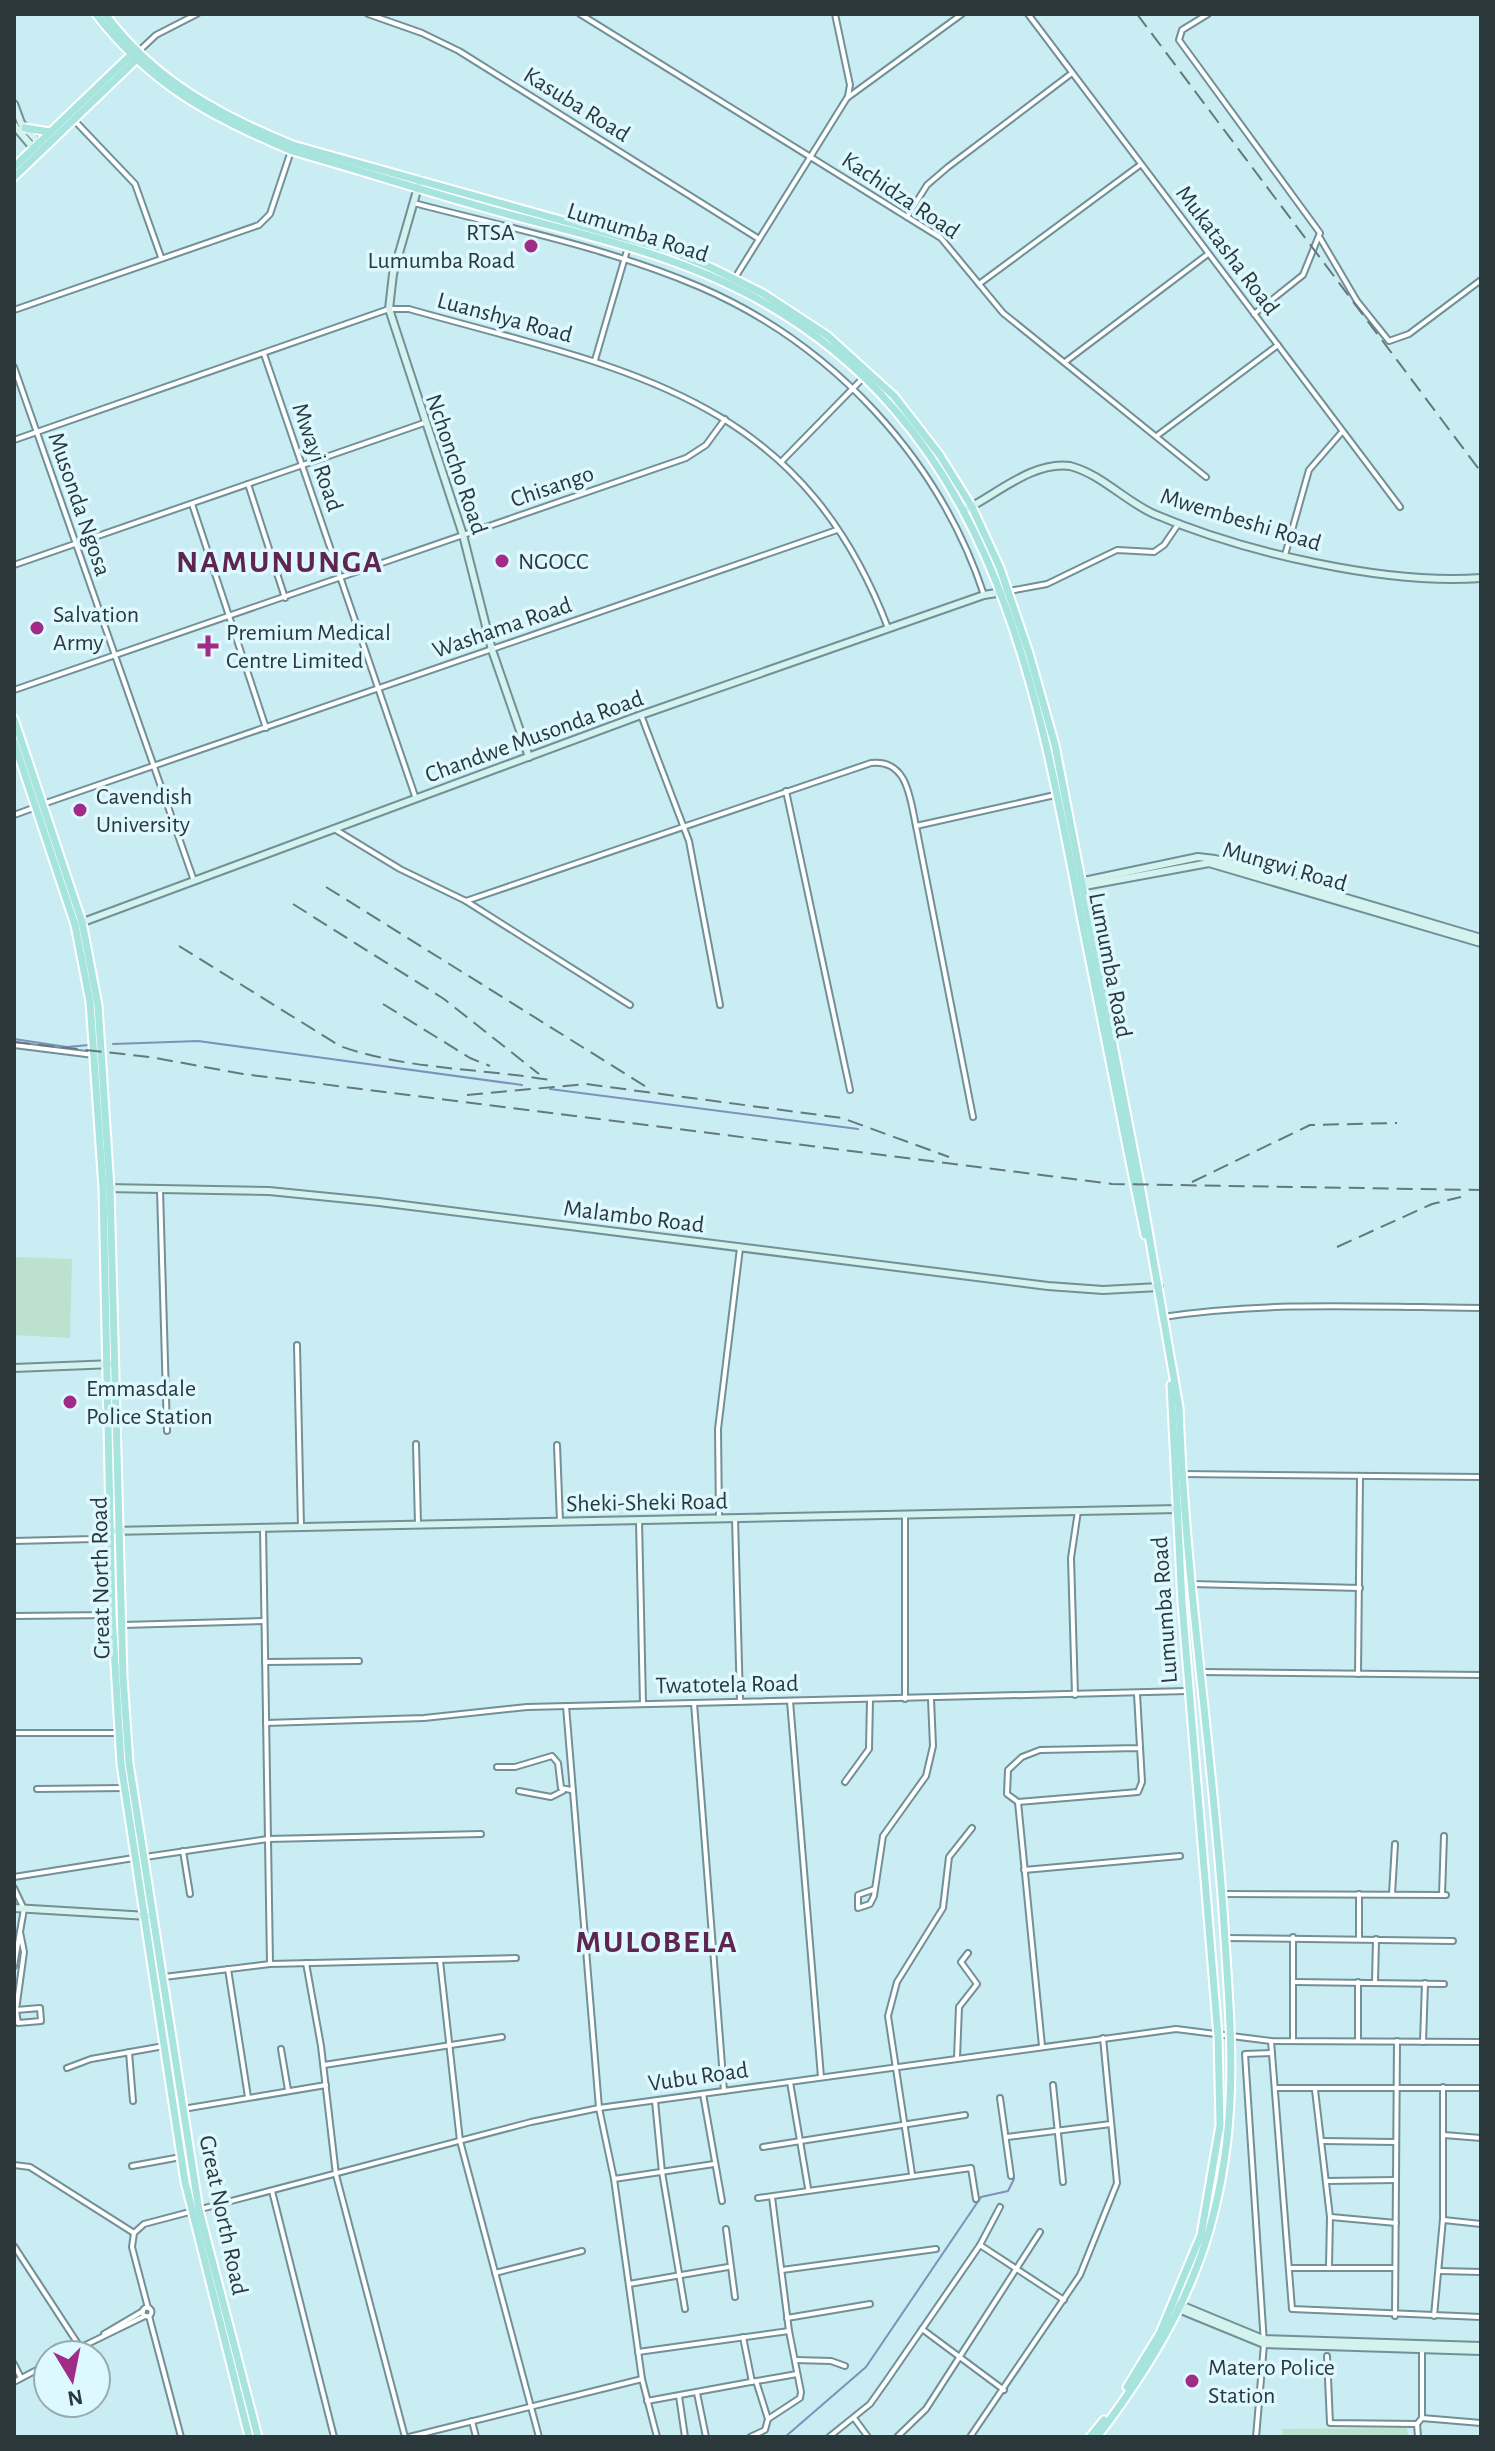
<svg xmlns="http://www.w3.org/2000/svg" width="1495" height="2451" font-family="'Alegreya Sans',sans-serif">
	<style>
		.green { fill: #bce1cd }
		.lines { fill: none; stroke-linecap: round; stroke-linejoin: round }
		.stream { stroke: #7c92ba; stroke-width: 2 }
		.street-casing { stroke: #719097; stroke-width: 8 }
		.secondary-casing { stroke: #719097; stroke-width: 10 }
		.primary-casing { stroke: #fff; stroke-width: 11 }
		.street { stroke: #fff; stroke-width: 4 }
		.secondary { stroke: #d4f2ee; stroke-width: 6 }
		.primary { stroke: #a8e4de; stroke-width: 7 }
		.rail { stroke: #63797d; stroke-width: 2; stroke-dasharray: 16 8; stroke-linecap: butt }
		.poi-dot { fill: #a02c88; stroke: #ddf8fe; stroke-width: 3 }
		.labels { text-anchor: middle; stroke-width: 7; stroke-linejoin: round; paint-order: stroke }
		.street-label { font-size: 24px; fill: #2b393c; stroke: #ddf8fe }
		.poi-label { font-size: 24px; fill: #2b393c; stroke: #ddf8fe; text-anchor: start }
		.district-label { font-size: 32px; font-weight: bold; letter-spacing: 2px; fill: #5d254f; stroke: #ddf8fe }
	</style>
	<rect width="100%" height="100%" fill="#caecf3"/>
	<g class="green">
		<path d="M14 1257 72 1259 70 1338 14 1335Z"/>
		<path d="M1407 2428 1408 2437H1282V2429Z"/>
	</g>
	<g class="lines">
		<g class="stream">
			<path d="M14 1039 67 1047 89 1045"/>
			<path d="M113 1044 198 1041 522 1085"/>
			<path d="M550 1089 858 1129"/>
			<path d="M785 2437 866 2367 981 2197 1008 2191 1014 2179"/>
		</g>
		<defs>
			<g id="street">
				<path d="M368 14 422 33 459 51 759 239"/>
				<path d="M580 14 941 238 1003 313 1206 477"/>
				<path d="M835 14 850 85 848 96"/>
				<path d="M1028 14 1400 507"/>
				<path d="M1208 14 1182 30 1179 40 1320 233 1303 275 1254 314"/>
				<path d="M140 50 156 35 197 14"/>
				<path d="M75 121 135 184 161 257"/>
				<path d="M414 203C509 228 609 248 700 287 832 344 939 458 984 595"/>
				<path d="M907 217 927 185 948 167 1072 73"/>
				<path d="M1320 238 1357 301 1389 341 1409 334 1481 280"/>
				<path d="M733 281 847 98 962 14"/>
				<path d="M979 284 1140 165"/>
				<path d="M14 310 259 225 270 214 291 151"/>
				<path d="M264 354 416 799"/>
				<path d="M595 360 628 247"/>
				<path d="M1065 362 1208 254"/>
				<path d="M14 367 193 878"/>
				<path d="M1158 435 1278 345"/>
				<path d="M14 440 389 309H409C624 370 799 393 888 628"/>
				<path d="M781 462 863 378"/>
				<path d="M248 484 285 598"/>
				<path d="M192 504 266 728"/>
				<path d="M1285 555 1309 470 1341 433"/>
				<path d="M14 565 424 423"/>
				<path d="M1009 591 1047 584 1117 550 1154 552 1164 545 1179 523"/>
				<path d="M14 690 686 458 706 445 725 419"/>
				<path d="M641 715 689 841 720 1005"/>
				<path d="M786 791 850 1090"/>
				<path d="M43 804 837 530"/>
				<path d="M14 815 36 807 33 786"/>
				<path d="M336 830 400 869 466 901 871 763C908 759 910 799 916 826"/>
				<path d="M466 901 630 1005"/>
				<path d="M14 1045 94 1055"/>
				<path d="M973 1117 916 826 1055 795"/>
				<path d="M160 1190 167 1431"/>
				<path d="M1163 1317C1268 1301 1375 1307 1481 1308"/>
				<path d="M297 1345 301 1527"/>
				<path d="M416 1444 418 1525"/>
				<path d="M557 1445 560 1522"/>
				<path d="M1182 1474 1481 1477"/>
				<path d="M735 1518 740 1701"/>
				<path d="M719 1519 718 1429 740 1248"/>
				<path d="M639 1520 643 1704"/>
				<path d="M263 1528 270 1964"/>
				<path d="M14 1541 94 1539 110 1533"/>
				<path d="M1191 1584 1360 1588"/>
				<path d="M14 1616 112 1615"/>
				<path d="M123 1625 264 1621"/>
				<path d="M265 1662 359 1661"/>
				<path d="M1202 1672 1481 1675"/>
				<path d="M1358 1674 1360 1478"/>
				<path d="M1137 1694 1142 1782 1138 1792 1018 1802 1007 1794 1008 1770 1022 1757 1040 1750 1139 1748"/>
				<path d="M1075 1695 1071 1558 1078 1511"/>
				<path d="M905 1699V1515"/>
				<path d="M790 1701 821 2077"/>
				<path d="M694 1703 724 2091"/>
				<path d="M566 1706 599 2108 614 2179 642 2379 657 2437"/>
				<path d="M266 1723 424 1718 527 1707 1188 1691"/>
				<path d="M14 1733H119"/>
				<path d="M497 1767H515L552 1756 558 1763 561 1788 571 1790"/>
				<path d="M845 1782 869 1749 870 1700"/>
				<path d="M37 1789 124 1788"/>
				<path d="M519 1791 551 1797 563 1791"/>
				<path d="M1018 1802 1042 2046"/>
				<path d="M183 1851 190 1894"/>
				<path d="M145 1857 268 1839 481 1834"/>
				<path d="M1024 1870 1180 1856"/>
				<path d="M14 1877 134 1858"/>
				<path d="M14 1888 24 1909 14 1966"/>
				<path d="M875 1889 858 1895V1908L870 1904 874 1896 883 1836 926 1776 933 1746 931 1699"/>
				<path d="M1222 1894 1446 1895"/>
				<path d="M1359 1894V1939"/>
				<path d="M1392 1894 1395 1844"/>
				<path d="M1442 1895 1444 1836"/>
				<path d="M1225 1938 1453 1941"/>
				<path d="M440 1961 460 2141 539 2437"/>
				<path d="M306 1963 321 2046 336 2175 405 2437"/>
				<path d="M228 1969 248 2097"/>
				<path d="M164 1977 270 1964 516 1958"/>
				<path d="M1294 1982 1444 1984"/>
				<path d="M1375 1983 1376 1939"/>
				<path d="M40 2008 41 2021 18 2023 16 2010Z"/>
				<path d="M16 2010 24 1952 20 1932"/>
				<path d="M1358 2040V1982"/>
				<path d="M1271 2041 1292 2309 1481 2317"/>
				<path d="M1293 2041V1937"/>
				<path d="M1423 2042 1425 1983"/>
				<path d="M281 2049 288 2090"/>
				<path d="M129 2052 133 2101"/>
				<path d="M957 2058 959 2007 977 1984 961 1962 968 1953"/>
				<path d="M324 2065 502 2037"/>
				<path d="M67 2068 91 2059 164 2046"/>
				<path d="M790 2082 808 2188"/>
				<path d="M1053 2085 1063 2182"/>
				<path d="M1275 2088H1481"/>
				<path d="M1315 2090 1330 2217 1329 2266"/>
				<path d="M703 2094 722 2201"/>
				<path d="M1000 2098 1011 2176"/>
				<path d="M655 2101 662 2172 685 2309"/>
				<path d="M183 2109 326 2085"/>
				<path d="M1444 2135 1481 2138"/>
				<path d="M1007 2137 1111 2124"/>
				<path d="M1322 2141 1395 2142"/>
				<path d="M763 2147 965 2115"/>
				<path d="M14 2165 30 2167 134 2233"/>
				<path d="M132 2166 181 2157"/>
				<path d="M912 2174 888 2016 897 1982 943 1908 949 1857 972 1828"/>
				<path d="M614 2179 714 2164"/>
				<path d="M1327 2181 1395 2180"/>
				<path d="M272 2191 334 2437"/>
				<path d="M758 2198 971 2168 976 2199"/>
				<path d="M1331 2217 1396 2223"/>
				<path d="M1444 2220 1481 2224"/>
				<path d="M726 2229 735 2297"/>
				<path d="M980 2245 1064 2300"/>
				<path d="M14 2246 80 2347"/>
				<path d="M1290 2268H1395"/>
				<path d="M782 2270 936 2249"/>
				<path d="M1440 2271 1481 2272"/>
				<path d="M495 2273 582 2251"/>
				<path d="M629 2284 728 2267"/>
				<circle cx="147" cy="2312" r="4.5"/>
				<path d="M148 2308 132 2247 134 2233 144 2224 531 2122 599 2108 1176 2029 1271 2041 1481 2042"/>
				<path d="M149 2316 181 2437"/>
				<path d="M1395 2316 1397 2041"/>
				<path d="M1434 2316 1443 2219V2087"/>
				<path d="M787 2318 870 2304"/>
				<path d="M922 2329 1004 2390"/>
				<path d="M104 2334 143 2311"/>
				<path d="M743 2337 752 2382"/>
				<path d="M1422 2351V2418"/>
				<path d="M638 2352 789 2331"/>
				<path d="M65 2355 145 2316"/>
				<path d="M1327 2356 1330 2423 1417 2424 1422 2418 1481 2423"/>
				<path d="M795 2360 831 2361 845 2366"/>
				<path d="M14 2364 21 2378"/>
				<path d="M757 2381 797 2374"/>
				<path d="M14 2382 48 2364"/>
				<path d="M697 2393 706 2437"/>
				<path d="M679 2396 685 2437"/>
				<path d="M647 2401 756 2381 768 2419 765 2430 750 2437"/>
				<path d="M854 2418 868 2437"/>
				<path d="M768 2419 800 2398 801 2392 789 2331 772 2197"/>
				<path d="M472 2421 476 2437"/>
				<path d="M1417 2424 1418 2437"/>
				<path d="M409 2437 642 2379"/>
				<path d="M829 2437 870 2404 887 2380 980 2245 1000 2207"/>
				<path d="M897 2437 926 2409 1040 2232"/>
				<path d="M970 2437 1080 2275 1117 2183 1103 2038"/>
				<path d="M1256 2437 1264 2344 1245 2054 1272 2053"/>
			</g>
			<g id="secondary">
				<path d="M14 104 21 123 40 144"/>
				<path d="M14 125 35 150"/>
				<path d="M420 180 393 274 389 309 463 535 492 650 529 757"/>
				<path d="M965 510C997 494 1033 461 1070 466 1101 474 1125 501 1154 514 1243 552 1385 585 1481 578"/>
				<path d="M1079 882 1198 857 1215 859 1481 938"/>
				<path d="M1079 887 1209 863 1481 943"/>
				<path d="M75 925 641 715 984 595 1009 591"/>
				<path d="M106 1188 269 1191 379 1202 1048 1286 1103 1290 1159 1287"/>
				<path d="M14 1368 114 1364"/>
				<path d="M111 1531 1179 1509"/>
				<path d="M14 1908 148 1916"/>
				<path d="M1176 2303 1263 2339 1481 2346"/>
				<path d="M1176 2308 1264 2344 1481 2351"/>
			</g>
			<g id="primary">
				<path d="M96 14C151 85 211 117 292 151 366 172 440 196 514 216 594 237 674 255 748 294 989 420 1035 674 1081 916 1102 1023 1123 1129 1145 1235"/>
				<path d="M105 14C154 80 219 115 293 145L671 251 712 268 764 294 828 336 894 396 939 454 972 507 1000 568 1029 653 1055 745 1140 1184 1179 1407C1185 1581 1213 1752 1224 1925 1231 2034 1240 2123 1209 2231 1187 2307 1144 2375 1097 2437"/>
				<path d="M25 128 50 132"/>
				<path d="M14 167 134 52"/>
				<path d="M14 177 139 57"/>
				<path d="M14 719 82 922 98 1005 110 1188 123 1677 129 1763 199 2210 258 2437"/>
				<path d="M14 742 75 925 90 1002 103 1188 112 1615 121 1764 185 2182 249 2437"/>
				<path d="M1127 2387 1160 2333 1201 2235 1220 2125 1218 2036 1182 1603 1171 1385"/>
				<path d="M1090 2437 1104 2420"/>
			</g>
		</defs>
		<use href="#street" class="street-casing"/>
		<use href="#secondary" class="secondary-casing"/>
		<use href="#primary" class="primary-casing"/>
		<use href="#street" class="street"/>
		<use href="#secondary" class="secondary"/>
		<use href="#primary" class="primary"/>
		<g class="rail">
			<path d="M1137 14 1481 472"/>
			<path d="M326 887 648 1088"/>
			<path d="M293 904 444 999 539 1074"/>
			<path d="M179 946 340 1046C407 1070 480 1068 550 1080"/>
			<path d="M383 1004 470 1058 490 1066"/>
			<path d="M14 1042 150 1057 243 1074 1112 1184 1481 1190"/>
			<path d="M467 1095 586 1084 842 1118 949 1157"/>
			<path d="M1192 1182 1310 1125 1397 1123"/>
			<path d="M1337 1247 1432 1204 1461 1197"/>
		</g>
	</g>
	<g class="poi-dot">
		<circle cx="531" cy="246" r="8"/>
		<circle cx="502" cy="561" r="8"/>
		<circle cx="37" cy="628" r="8"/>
		<path d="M204 634h8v8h8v8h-8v8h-8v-8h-8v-8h8z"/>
		<circle cx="80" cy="810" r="8"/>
		<circle cx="70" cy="1402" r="8"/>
		<circle cx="1192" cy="2381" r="8"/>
	</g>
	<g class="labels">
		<g class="street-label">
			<text transform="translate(577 104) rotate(32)" y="8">Kasuba Road</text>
			<text transform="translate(901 195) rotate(34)" y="8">Kachidza Road</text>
			<text transform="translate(638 232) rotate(18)" y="8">Lumumba Road</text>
			<text transform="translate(1228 250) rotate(53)" y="8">Mukatasha Road</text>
			<text transform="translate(505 317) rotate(15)" y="8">Luanshya Road</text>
			<text transform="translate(318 457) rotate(71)" y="8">Mwayi Road</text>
			<text transform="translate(457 464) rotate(71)" y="8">Nchoncho Road</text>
			<text transform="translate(552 486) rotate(-19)" y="8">Chisango</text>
			<text transform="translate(80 504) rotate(71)" y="8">Musonda Ngosa</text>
			<text transform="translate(1241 519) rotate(17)" y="8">Mwembeshi Road</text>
			<text transform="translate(502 627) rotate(-19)" y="8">Washama Road</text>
			<text transform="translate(534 736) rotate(-20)" y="8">Chandwe Musonda Road</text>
			<text transform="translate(1285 866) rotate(16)" y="8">Mungwi Road</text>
			<text transform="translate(1111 965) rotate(79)" y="8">Lumumba Road</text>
			<text transform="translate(634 1216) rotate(7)" y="8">Malambo Road</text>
			<text transform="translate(647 1502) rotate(-1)" y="8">Sheki-Sheki Road</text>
			<text transform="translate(100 1578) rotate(-91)" y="8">Great North Road</text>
			<text transform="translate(1164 1610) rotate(-94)" y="8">Lumumba Road</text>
			<text transform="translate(727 1684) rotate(-1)" y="8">Twatotela Road</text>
			<text transform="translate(698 2076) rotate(-8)" y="8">Vubu Road</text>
			<text transform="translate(224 2215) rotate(78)" y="8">Great North Road</text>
		</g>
		<g class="poi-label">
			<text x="515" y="240" text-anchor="end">RTSA<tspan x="515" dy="28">Lumumba Road</tspan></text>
			<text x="518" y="569">NGOCC</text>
			<text x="53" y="622">Salvation<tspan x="53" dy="28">Army</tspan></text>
			<text x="226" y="640">Premium Medical<tspan x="226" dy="28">Centre Limited</tspan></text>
			<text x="96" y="804">Cavendish<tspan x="96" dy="28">University</tspan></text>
			<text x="86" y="1396">Emmasdale<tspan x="86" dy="28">Police Station</tspan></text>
			<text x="1208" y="2375">Matero Police<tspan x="1208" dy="28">Station</tspan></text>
		</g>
		<g class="district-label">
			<text x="280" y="572">NAMUNUNGA</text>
			<text x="657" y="1952">MULOBELA</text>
		</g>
	</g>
	<rect width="1495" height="2451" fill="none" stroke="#2b393c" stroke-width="32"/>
	<g transform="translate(72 2379) rotate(170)"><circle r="38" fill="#ddf8fe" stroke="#96acb0" stroke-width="2"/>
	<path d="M0-6L14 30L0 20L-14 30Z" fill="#a02c88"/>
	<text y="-12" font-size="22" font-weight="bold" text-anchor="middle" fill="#2b393c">N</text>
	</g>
</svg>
